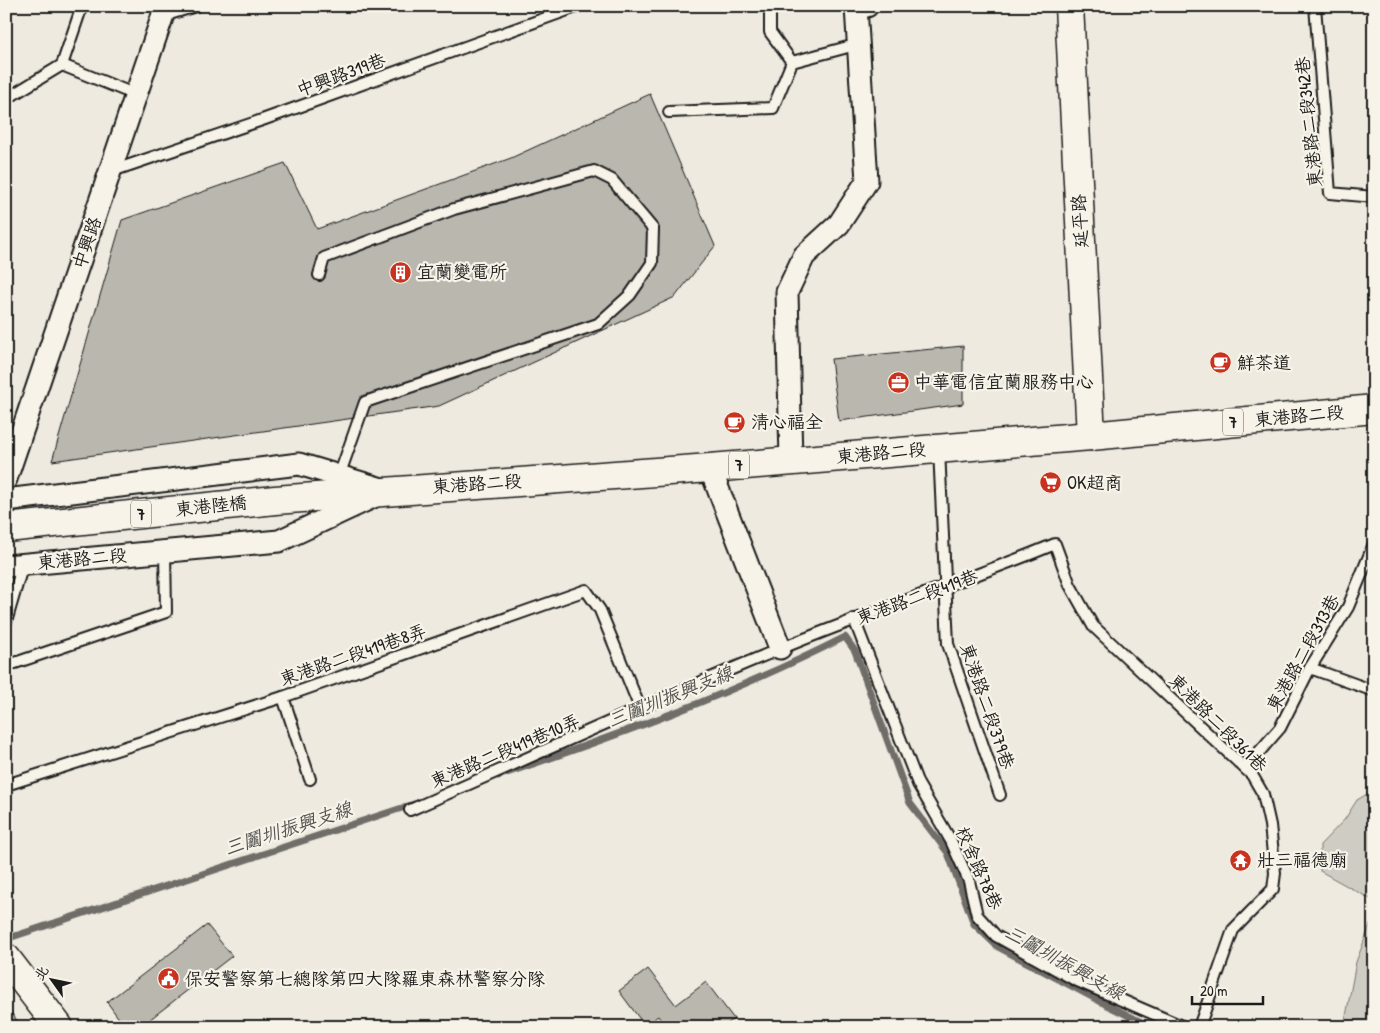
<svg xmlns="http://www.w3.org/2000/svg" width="1380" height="1033" font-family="'Patrick Hand','LXGW WenKai TC',sans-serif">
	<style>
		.green { fill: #cfccc3; stroke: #767470 }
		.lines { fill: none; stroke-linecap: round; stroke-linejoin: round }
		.stream { stroke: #6f6d69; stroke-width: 7 }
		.building { fill: #bab7af; stroke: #1c1c1c }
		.lane-casing { stroke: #1c1c1c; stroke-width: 14 }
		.street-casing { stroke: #1c1c1c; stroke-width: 25 }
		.secondary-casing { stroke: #1c1c1c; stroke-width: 31 }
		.primary-casing { stroke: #1c1c1c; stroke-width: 31 }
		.lane { stroke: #f7f3e8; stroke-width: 10 }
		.street { stroke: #f7f3e8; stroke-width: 21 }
		.secondary { stroke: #f7f3e8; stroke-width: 28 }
		.primary { stroke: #f7f3e8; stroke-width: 28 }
		.labels { text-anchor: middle; stroke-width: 4.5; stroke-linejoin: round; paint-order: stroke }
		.shield { fill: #f7f3e8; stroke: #5e5c59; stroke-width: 1 }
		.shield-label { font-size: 16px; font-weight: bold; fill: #1c1c1c }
		.street-label { font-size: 18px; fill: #1c1c1c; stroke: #f7f3e8 }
		.poi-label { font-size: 18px; fill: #1c1c1c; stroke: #f7f3e8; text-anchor: start }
		.water-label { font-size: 19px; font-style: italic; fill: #535250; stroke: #f7f3e8 }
	</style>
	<rect width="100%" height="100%" fill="#eeeae0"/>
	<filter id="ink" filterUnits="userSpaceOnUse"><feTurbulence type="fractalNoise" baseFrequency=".02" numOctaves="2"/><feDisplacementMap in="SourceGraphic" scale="10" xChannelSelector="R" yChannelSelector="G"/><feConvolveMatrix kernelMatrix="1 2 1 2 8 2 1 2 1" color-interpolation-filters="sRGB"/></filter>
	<g filter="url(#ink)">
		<g class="green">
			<path d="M1374 790V901L1320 871V845L1345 819 1357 800Z"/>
			<path d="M1374 915V1027H1344L1356 962Z"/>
		</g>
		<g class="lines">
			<g class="stream">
				<path d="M498 776C616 736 733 694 845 637L855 651 910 803 948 853 974 924 998 947 1105 1004 1151 1027"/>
				<path d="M6 939 414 804"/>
			</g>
		</g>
		<g class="building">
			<path d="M650 94 715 246 675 297 439 406 52 461 122 220 285 163 317 229 511 158Z"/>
			<path d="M963 346V404L839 421 831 359Z"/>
			<path d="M207 925 232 956 140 1027H125L107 1002Z"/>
			<path d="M648 969 676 1005 706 982 734 1019 727 1024 729 1027H666L658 1016 645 1026 619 991Z"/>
			<path d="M6 1006 22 1027H6Z"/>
		</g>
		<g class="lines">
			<defs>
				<g id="lane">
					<path d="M770 6V32L792 62"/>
					<path d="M1315 6 1330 193 1374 197"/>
					<path d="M163 16 196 6"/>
					<path d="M62 65 82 6"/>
					<path d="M6 99 62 65 136 95"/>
					<path d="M669 112 773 108 792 62 859 44"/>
					<path d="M112 171 265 119 579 6"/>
					<path d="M319 275 324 258 454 209 594 171 612 180 653 229 652 263 630 295 598 324 365 402 339 476"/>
					<path d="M939 449 948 644 1000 795"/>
					<path d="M854 619 918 784 951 841 969 881 977 915 996 936 1075 980 1184 1027"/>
					<path d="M6 622 23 564"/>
					<path d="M6 666 166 612 165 551"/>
					<path d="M1310 668 1374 691"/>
					<path d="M283 697 310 779"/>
					<path d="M1245 768 1280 728 1310 668 1348 607 1374 544"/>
					<path d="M6 785 283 697 586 590 600 610 640 708"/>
					<path d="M410 810C533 756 655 700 780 649 870 611 964 582 1055 544L1070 585 1093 626 1252 775 1263 794 1270 825 1275 873 1273 889 1233 930 1199 1027"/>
				</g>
				<g id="street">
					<path d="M791 461 787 292 804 256 839 224 867 181 856 7 867 6"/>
					<path d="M710 468 780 648"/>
					<path d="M6 479 166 6"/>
					<path d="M6 500 299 464 382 489"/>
					<path d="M6 566 279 541 373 497"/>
				</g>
				<g id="secondary">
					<path d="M1069 6 1091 436"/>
					<path d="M6 958 59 1027"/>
				</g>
				<path id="primary" d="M6 528 275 500 710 468 1091 436 1374 409"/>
			</defs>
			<use href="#lane" class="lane-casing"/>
			<use href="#street" class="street-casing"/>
			<use href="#secondary" class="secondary-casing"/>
			<use href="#primary" class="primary-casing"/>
			<use href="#lane" class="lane"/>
			<use href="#street" class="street"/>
			<use href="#secondary" class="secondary"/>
			<use href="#primary" class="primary"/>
		</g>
	</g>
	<defs>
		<symbol id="building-disc" viewBox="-11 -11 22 22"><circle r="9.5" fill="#c8321e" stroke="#f7f3e8"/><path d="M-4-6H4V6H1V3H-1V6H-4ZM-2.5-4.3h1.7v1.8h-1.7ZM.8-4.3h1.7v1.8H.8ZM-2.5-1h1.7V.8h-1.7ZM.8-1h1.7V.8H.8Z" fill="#fff"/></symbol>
		<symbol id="cafe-disc" viewBox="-11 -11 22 22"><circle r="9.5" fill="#c8321e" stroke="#f7f3e8"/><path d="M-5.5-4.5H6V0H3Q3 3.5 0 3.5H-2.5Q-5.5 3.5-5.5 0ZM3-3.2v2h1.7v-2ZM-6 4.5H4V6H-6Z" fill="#fff"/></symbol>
		<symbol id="office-disc" viewBox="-11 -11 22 22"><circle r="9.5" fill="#c8321e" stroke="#f7f3e8"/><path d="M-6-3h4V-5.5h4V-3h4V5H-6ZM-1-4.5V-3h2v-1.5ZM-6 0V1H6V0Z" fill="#fff"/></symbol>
		<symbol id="supermarket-disc" viewBox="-11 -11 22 22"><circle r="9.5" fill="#c8321e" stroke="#f7f3e8"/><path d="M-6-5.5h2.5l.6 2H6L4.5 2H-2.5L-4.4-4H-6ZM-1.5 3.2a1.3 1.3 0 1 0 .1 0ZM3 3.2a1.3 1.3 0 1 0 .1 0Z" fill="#fff"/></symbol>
		<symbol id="temple-disc" viewBox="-11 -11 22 22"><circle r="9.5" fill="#c8321e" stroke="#f7f3e8"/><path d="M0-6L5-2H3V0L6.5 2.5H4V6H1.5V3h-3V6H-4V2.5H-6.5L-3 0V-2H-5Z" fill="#fff"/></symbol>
		<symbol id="civic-disc" viewBox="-11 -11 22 22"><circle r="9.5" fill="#c8321e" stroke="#f7f3e8"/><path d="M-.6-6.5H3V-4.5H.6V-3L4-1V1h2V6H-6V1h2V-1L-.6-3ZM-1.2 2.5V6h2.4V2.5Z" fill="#fff"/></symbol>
	</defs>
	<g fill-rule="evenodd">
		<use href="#building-disc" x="388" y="260" width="25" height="25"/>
		<use href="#cafe-disc" x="1208" y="350" width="25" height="25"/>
		<use href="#office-disc" x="886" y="370" width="25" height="25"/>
		<use href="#cafe-disc" x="722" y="410" width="25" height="25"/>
		<use href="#supermarket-disc" x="1038" y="470" width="25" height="25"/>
		<use href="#temple-disc" x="1228" y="848" width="25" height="25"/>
		<use href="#civic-disc" x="156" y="966" width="25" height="25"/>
	</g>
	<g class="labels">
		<g class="shield">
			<rect x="1223" y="408.5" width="20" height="27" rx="4"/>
			<rect x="729" y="451.5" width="20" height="27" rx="4"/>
			<rect x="131" y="500.5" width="20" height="27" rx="4"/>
		</g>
		<g class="shield-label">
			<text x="1233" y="428">7</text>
			<text x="739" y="471">7</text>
			<text x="141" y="520">7</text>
		</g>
		<g class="street-label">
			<text transform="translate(341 75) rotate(-20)" y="6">中興路319巷</text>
			<text transform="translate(1309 122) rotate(-96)" y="6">東港路二段342巷</text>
			<text transform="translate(1080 221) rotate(-93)" y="6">延平路</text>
			<text transform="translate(87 243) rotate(-71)" y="6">中興路</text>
			<text transform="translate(1299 416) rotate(-5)" y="6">東港路二段</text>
			<text transform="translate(881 453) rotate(-5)" y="6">東港路二段</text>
			<text transform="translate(477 484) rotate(-4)" y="6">東港路二段</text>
			<text transform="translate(211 506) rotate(-6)" y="6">東港陸橋</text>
			<text transform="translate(82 559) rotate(-5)" y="6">東港路二段</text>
			<text transform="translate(917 597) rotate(-20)" y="6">東港路二段419巷</text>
			<text transform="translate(1303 653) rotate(-61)" y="6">東港路二段313巷</text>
			<text transform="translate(353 655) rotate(-19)" y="6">東港路二段419巷8弄</text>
			<text transform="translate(987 706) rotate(71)" y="6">東港路二段379巷</text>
			<text transform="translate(1218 723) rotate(45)" y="6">東港路二段361巷</text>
			<text transform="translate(505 751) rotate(-23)" y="6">東港路二段419巷10弄</text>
			<text transform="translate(979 868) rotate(66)" y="6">校舍路78巷</text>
		</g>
		<g class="poi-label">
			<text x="417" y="278">宜蘭變電所</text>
			<text x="1237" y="369">鮮茶道</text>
			<text x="914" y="388">中華電信宜蘭服務中心</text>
			<text x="751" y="428">清心福全</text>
			<text x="1067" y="489">OK超商</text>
			<text x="1257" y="866">壯三福德廟</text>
			<text x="185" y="985">保安警察第七總隊第四大隊羅東森林警察分隊</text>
		</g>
		<g class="water-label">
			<text transform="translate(670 696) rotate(-22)" y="7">三鬮圳振興支線</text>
			<text transform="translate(288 828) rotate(-18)" y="7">三鬮圳振興支線</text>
			<text transform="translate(1065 962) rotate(29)" y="7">三鬮圳振興支線</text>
		</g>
	</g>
	<rect width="1380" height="1033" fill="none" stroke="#f7f3e8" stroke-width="25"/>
	<rect x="12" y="12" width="1355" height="1008" fill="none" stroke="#1c1c1c" stroke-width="2" filter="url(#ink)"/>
	<g transform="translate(52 980) rotate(303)" stroke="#f7f3e8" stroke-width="4" paint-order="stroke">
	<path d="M0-4L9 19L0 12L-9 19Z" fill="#1c1c1c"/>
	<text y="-8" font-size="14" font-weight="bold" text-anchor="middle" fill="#1c1c1c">北</text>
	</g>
	<path d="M1192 996v8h71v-8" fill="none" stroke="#1c1c1c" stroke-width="2.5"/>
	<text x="1200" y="996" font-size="15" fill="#1c1c1c" stroke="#f7f3e8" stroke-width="4" paint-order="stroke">20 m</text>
</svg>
